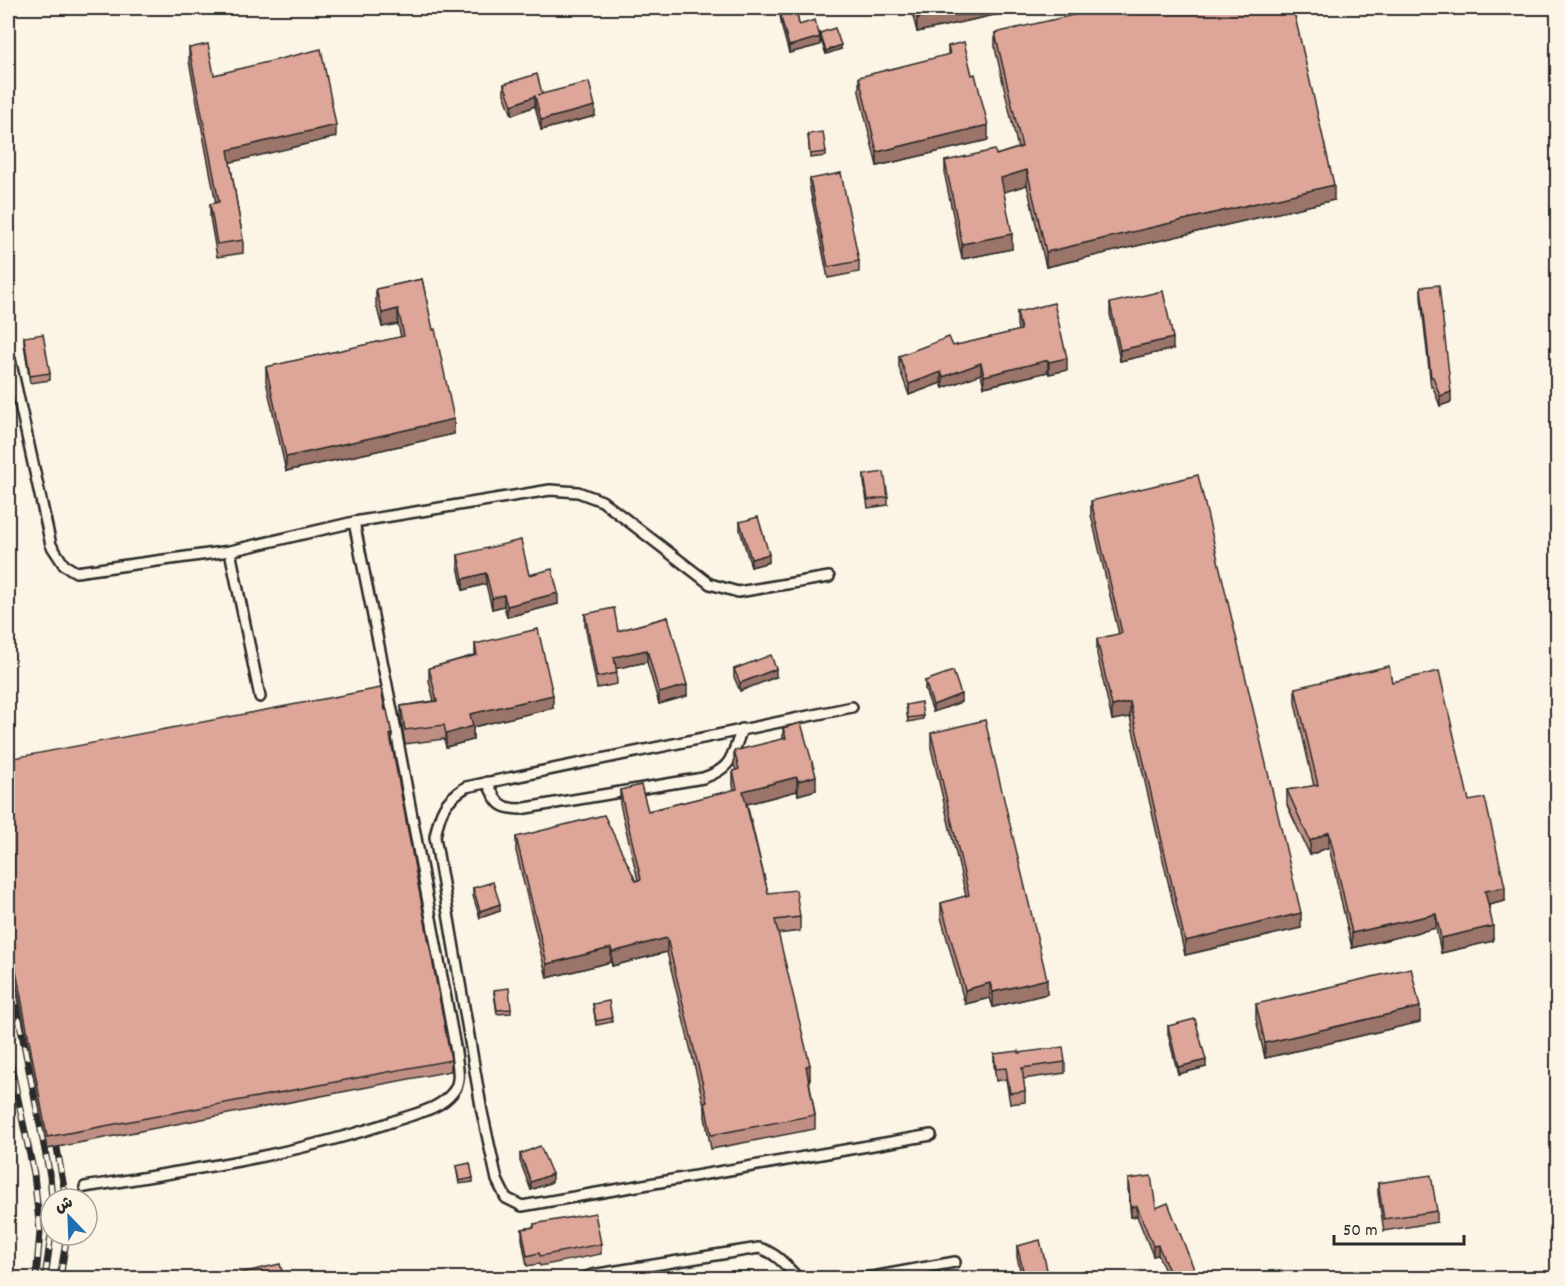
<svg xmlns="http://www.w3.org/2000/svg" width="1565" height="1286" font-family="Dekko,'Playpen Sans Arabic',sans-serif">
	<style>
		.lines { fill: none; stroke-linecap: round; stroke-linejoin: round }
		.lane-casing { stroke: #2b2b2b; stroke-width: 14 }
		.lane { stroke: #fcf5e5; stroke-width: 9 }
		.rail-casing { stroke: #2b2b2b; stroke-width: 7 }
		.rail { stroke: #fcf5e5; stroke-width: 4.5; stroke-dasharray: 14; stroke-linecap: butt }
		.wall { fill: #bf8f83; stroke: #2b2b2b; stroke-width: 1.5 }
		.shaded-wall { fill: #9b746a; stroke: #2b2b2b; stroke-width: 1.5 }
		.building { fill: #dea698; stroke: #2b2b2b; stroke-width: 1.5 }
	</style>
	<rect width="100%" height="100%" fill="#fcf5e5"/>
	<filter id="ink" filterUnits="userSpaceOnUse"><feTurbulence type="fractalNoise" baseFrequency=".0167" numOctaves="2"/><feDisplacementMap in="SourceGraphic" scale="12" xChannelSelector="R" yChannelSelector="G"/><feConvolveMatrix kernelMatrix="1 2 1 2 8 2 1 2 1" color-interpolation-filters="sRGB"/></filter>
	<g filter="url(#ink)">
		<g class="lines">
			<defs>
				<g id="lane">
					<path d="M10 359 51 545 64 565 76 572 230 551 354 522 550 490 578 492 602 501 710 584 738 592 829 577"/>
					<path d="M230 551 260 697"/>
					<path d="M852 707 466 787C444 801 440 811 435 837L482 1112 497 1180 506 1198 522 1206 931 1135"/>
					<path d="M487 782C497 802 497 808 520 809L703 778C733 768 731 757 742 729"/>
					<path d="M85 1187C190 1170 296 1155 397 1120 417 1113 440 1109 453 1092 462 1081 457 1065 456 1052L394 720 354 522"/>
					<path d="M585 1278 592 1275 759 1248C777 1253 786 1266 798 1278"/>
					<path d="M867 1278 955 1262"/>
				</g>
			</defs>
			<use href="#lane" class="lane-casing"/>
			<use href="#lane" class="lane"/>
			<defs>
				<g id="rail">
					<path d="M8 963 50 1176 52 1199"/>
					<path d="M8 1052 34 1174 40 1232 36 1278"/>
					<path d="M54 1131 66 1199"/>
					<path d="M45 1278 51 1235"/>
					<path d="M60 1278 67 1235"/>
				</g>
			</defs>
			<use href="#rail" class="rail-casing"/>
			<use href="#rail" class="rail"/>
		</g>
		<g class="wall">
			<path d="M779 8H796L799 25 820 36V33L841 49 826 54 820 38V45L789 53 782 28Z"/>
			<path d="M911 8H1026L917 32Z"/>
			<path d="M995 33 1334 200 1046 267 1027 185 1003 192 1012 249 962 259 945 176V161L996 155 1018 148 995 48Z"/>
			<path d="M948 46 988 140 877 166 859 92V77L948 55Z"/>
			<path d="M189 48 214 75 336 137 230 162 243 240V253L217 257 210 217V204L216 203 189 61Z"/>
			<path d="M504 84 542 94 595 116 541 130 535 106 512 115 504 94Z"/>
			<path d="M808 134 826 152V156L810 158Z"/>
			<path d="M810 179 859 261V272L828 278 810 190Z"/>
			<path d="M422 279 454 434 286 471 266 381V367L401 337 398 324 382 327 376 304V289Z"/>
			<path d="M1421 287 1451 402 1440 406 1433 387H1431L1421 297Z"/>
			<path d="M1110 303 1173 349 1120 361 1110 314Z"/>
			<path d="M1017 312 1067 370 1049 374 1048 372 984 387 981 374 943 388 941 383 909 395 899 367V356L953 346 1018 331 1017 323Z"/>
			<path d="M24 337 50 373V380L30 383 24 344Z"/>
			<path d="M864 475 888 497V505L868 508 864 482Z"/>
			<path d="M1091 501 1301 928 1185 955 1130 717 1112 720 1097 654V639L1119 634 1091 515Z"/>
			<path d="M740 522 769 562 751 567 740 530Z"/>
			<path d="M458 555 529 575 558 604 507 617 504 606 492 609 486 584 463 590 458 566Z"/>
			<path d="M585 614 618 631 668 617 687 696 659 704 647 662 616 668 617 684 597 688 585 625Z"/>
			<path d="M475 644 553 708 473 727V740L446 747 444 739 405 744 401 719V706L434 701 429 681V668L475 655Z"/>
			<path d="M734 669 776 677 740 691 734 677Z"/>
			<path d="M925 681 961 702 933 712 925 689Z"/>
			<path d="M1392 682 1469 801 1505 901 1489 905 1493 941 1441 953 1436 928 1352 948 1329 847 1310 855 1287 805V790L1314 786 1295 703V688Z"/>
			<path d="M906 705 923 716V719L908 722Z"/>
			<path d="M385 710 392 734V745L451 1060V1071L47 1149 8 938V759Z"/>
			<path d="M783 728 816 790 798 795 797 791 747 804 768 893 800 917V931L778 934 810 1079 809 1080 815 1115V1129L711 1149 705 1117V1109L667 952 612 966 611 962 547 978 516 851V837L636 881 638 880 620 804V790L648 811 734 790 733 785V771L736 770 734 765V751L783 739Z"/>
			<path d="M931 733 1047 994 993 1007 990 998 965 1004 941 917V903L966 896 931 748Z"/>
			<path d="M473 888 500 911 480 918 473 896Z"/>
			<path d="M494 993 511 1009V1013L497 1014Z"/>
			<path d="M593 1004 612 1018V1022L596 1025Z"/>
			<path d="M1256 1004 1420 1022 1265 1058 1256 1019Z"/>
			<path d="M1168 1026 1206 1067 1178 1074 1168 1034Z"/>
			<path d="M1019 1053 1065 1062V1073L1023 1079 1025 1091V1102L1010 1104 1006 1079 996 1081 994 1065V1054Z"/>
			<path d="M520 1154 552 1182 531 1190 520 1161Z"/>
			<path d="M456 1166 473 1178V1182L459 1184Z"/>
			<path d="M1128 1179 1156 1208 1196 1278H1168L1158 1255 1153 1256 1137 1216 1131 1217 1128 1189Z"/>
			<path d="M1378 1183 1437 1211V1222L1384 1231 1378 1194Z"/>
			<path d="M534 1224 601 1244V1254L540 1266 539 1264 527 1266 522 1239V1229L534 1227Z"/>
			<path d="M1017 1246 1049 1278H1022L1017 1257Z"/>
		</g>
		<g class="shaded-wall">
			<path d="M963 8H1026L917 32V18Z"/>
			<path d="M820 37V45L789 53V46Z"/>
			<path d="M841 45V49L826 54V51Z"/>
			<path d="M535 96V106L512 115V105Z"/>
			<path d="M595 106V116L541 130V120Z"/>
			<path d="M336 125V137L228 163V150Z"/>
			<path d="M988 125V140L877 166V152Z"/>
			<path d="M1027 170V185L1001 193V178Z"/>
			<path d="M1334 185V200L1046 267V252Z"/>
			<path d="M1012 234V249L962 259V244Z"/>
			<path d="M398 309V324L382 327V313Z"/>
			<path d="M1173 338V349L1120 361V350Z"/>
			<path d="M1067 358V370L1049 374V362Z"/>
			<path d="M1048 360V372L984 387V376Z"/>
			<path d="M981 363V374L943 388V377Z"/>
			<path d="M941 372V383L909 395V384Z"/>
			<path d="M1451 392V402L1440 406V396Z"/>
			<path d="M454 419V434L286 471V457Z"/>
			<path d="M769 554V562L751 567V559Z"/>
			<path d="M486 573V584L463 590V579Z"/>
			<path d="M558 593V604L507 617V606Z"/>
			<path d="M504 595V606L492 609V598Z"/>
			<path d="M647 650V662L614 669V657Z"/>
			<path d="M776 669V677L740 691V683Z"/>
			<path d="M687 685V696L659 704V693Z"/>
			<path d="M961 694V702L933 712V705Z"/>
			<path d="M553 695V708L473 727V740L446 747V734L470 714Z"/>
			<path d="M1130 702V717L1112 720V706Z"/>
			<path d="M816 776V790L798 795V781Z"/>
			<path d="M797 777V791L743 805V791Z"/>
			<path d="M1329 832V847L1310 855V841Z"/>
			<path d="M1505 887V901L1485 906V891Z"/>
			<path d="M500 904V911L480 918V911Z"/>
			<path d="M1301 913V928L1185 955V941Z"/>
			<path d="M1436 914V928L1352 948V933Z"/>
			<path d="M1493 926V941L1441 953V938Z"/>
			<path d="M667 938V952L612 966V952Z"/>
			<path d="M611 948V962L547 978V964Z"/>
			<path d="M1047 979V994L993 1007V992Z"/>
			<path d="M990 983V998L965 1004V990Z"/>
			<path d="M1420 1007V1022L1265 1058V1043Z"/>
			<path d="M1206 1060V1067L1178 1074V1067Z"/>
			<path d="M810 1065V1079L806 1080V1066Z"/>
			<path d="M552 1174V1182L531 1190V1182Z"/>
			<path d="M1137 1206V1216L1131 1217V1207Z"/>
			<path d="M1158 1245V1255L1153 1256V1246Z"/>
			<path d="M1196 1274V1278H1184Z"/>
		</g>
		<g class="building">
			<path d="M780 8H796L799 25 815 20 820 37 789 46 782 21Z"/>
			<path d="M914 8H963L917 18Z"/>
			<path d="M1104 8H1293L1334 185 1046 252 1027 170 1001 178 1012 234 962 244 945 161 995 150 996 155 1022 147 995 33Z"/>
			<path d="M835 28 841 45 826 51 820 33Z"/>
			<path d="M964 42 972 75 975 74 988 125 877 152 859 77 950 54 948 46Z"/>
			<path d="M208 44 214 75 321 49 336 125 228 150 243 240 217 244 210 204 219 202 189 48Z"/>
			<path d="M537 74 542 93 538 95 589 82 595 106 541 120 535 96 512 105 504 84Z"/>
			<path d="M823 132 826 152 810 154 808 134Z"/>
			<path d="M841 173 859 261 828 267 810 179Z"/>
			<path d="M422 279 433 330 435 329 454 419 286 457 266 367 404 336 398 309 382 313 376 289Z"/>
			<path d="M1439 285 1451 392 1440 396 1433 377H1431L1421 287Z"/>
			<path d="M1163 291 1173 338 1120 350 1110 303Z"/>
			<path d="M1054 303 1067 358 1049 362 1048 360 984 376 981 363 943 377 941 372 909 384 899 356 949 337 953 346 1021 330 1017 312Z"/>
			<path d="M43 334 50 373 30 376 24 337Z"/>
			<path d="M884 472 888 497 868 500 864 475Z"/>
			<path d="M1198 475 1301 913 1185 941 1130 702 1112 706 1097 639 1122 633 1091 501Z"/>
			<path d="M758 517 769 554 751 559 740 522Z"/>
			<path d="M521 540 529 575 552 569 558 593 507 606 504 595 492 598 486 573 463 579 458 555Z"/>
			<path d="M614 608 618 631 668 617 687 685 659 693 647 650 614 657 617 673 597 677 585 614Z"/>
			<path d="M538 629 553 695 470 714 473 726 446 734 444 725 405 730 401 706 437 701 429 668 477 655 475 644Z"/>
			<path d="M771 655 776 669 740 683 734 669Z"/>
			<path d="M1389 666 1392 682 1439 671 1469 801 1485 798 1505 887 1485 891 1493 926 1441 938 1436 914 1352 933 1329 832 1310 841 1287 790 1318 785 1295 688Z"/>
			<path d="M953 671 961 694 933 705 925 681Z"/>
			<path d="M381 688 385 710H387L392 734 390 735 451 1060 47 1137 8 927V759Z"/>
			<path d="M921 702 923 716 908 718 906 705Z"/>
			<path d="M985 720 1047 979 993 992 990 983 965 990 941 903 969 895 931 733Z"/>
			<path d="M801 723 816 776 798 781 797 777 743 791 768 893 796 890 800 917 775 920 810 1065 806 1066 815 1115 711 1135 705 1102H707L667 938 612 952 611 948 547 964 516 837 604 815 636 881 641 879 620 790 641 785 648 811 737 789 733 771 739 769 734 751 786 738 783 728Z"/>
			<path d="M493 882 500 904 480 911 473 888Z"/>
			<path d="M1411 968 1420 1007 1265 1043 1256 1004Z"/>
			<path d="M509 988 511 1009 497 1010 494 990Z"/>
			<path d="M609 1001 612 1018 596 1021 593 1004Z"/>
			<path d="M1195 1019 1206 1060 1178 1067 1168 1026Z"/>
			<path d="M1063 1047 1065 1062 1022 1068 1025 1091 1010 1093 1006 1068 996 1069 994 1054 1019 1051V1053Z"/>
			<path d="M540 1146 552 1174 531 1182 520 1154Z"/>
			<path d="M470 1163 473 1178 459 1181 456 1166Z"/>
			<path d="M1431 1175 1437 1211 1384 1219 1378 1183Z"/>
			<path d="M1151 1176 1156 1208 1168 1203 1196 1274 1184 1278H1172L1158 1245 1153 1246 1137 1206 1131 1207 1128 1179Z"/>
			<path d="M595 1213 601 1244 540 1256 539 1253 527 1256 522 1229 534 1227V1224Z"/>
			<path d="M1040 1240 1049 1278H1025L1017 1246Z"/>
			<path d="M280 1264 284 1278H219Z"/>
		</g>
	</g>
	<rect width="1565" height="1286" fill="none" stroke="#fcf5e5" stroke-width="30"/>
	<rect x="15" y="15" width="1535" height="1256" fill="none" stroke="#2b2b2b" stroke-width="2" filter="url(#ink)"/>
	<g transform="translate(69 1217) rotate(337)"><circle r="28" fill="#fcf5e5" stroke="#a8a49b" stroke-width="1.5"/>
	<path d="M0-4.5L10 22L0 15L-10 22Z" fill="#1f6fb2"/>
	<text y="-9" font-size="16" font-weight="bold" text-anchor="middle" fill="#2b2b2b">ش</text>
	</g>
	<path d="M1334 1235v9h130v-9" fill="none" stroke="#2b2b2b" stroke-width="3"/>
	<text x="1343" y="1235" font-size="18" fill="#2b2b2b" stroke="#fcf5e5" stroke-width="4.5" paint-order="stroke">50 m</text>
</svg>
